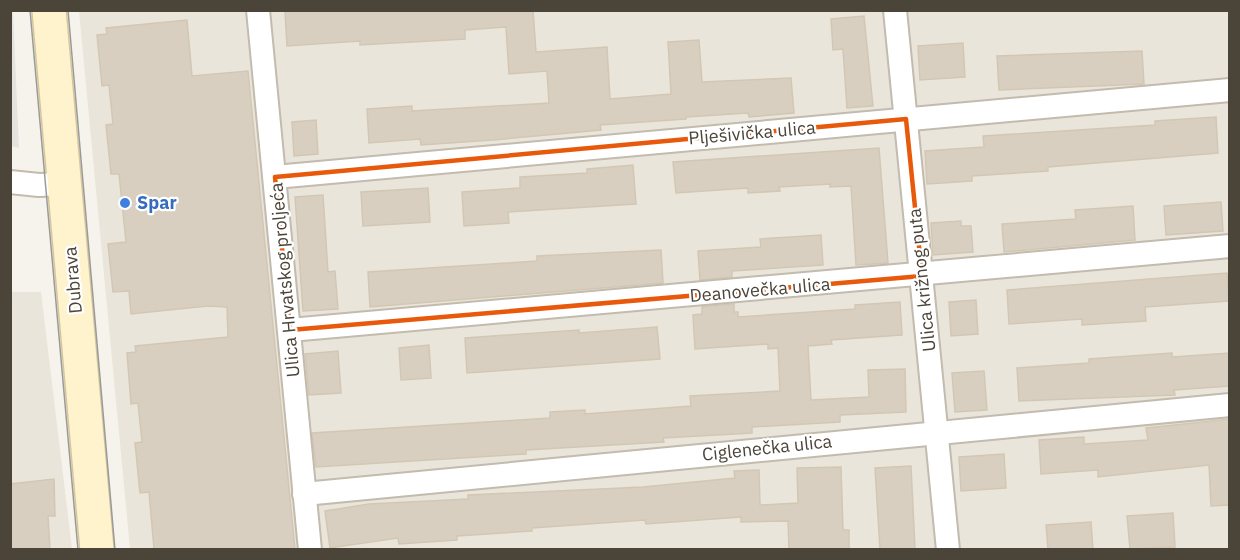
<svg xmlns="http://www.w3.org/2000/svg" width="1240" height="560" font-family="'IBM Plex Sans',sans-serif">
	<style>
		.residential { fill: #eae5da }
		.parking { fill: #e5e3e0 }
		.building { fill: #d8cfc1; stroke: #d3c7b4; stroke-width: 1.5 }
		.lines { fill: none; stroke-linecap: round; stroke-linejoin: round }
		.street-casing { stroke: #c2bbae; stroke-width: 26 }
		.secondary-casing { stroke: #d6c79b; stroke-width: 36 }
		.street { stroke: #fff; stroke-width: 22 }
		.secondary { stroke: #fff3cd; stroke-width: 33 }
		.tram { stroke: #9a9a9a; stroke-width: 1.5 }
		.marked { fill: none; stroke: #e8590c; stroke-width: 4.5; stroke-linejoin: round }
		.shop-dot { fill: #3f7fe0; stroke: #fff; stroke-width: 2 }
		.labels { text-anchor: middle; stroke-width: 4.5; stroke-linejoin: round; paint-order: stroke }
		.street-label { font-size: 18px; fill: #4b4439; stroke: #fff }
		.shop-label { font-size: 18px; font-weight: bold; fill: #366cbe; stroke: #fff; text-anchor: start }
	</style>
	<rect width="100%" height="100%" fill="#f6f3ec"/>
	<g class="residential">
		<path d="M79 11H1229V549H130Z"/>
		<path d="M10 292H41L72 549H11Z"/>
	</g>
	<path class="parking" d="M10 11H13L19 148 11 146Z"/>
	<g class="building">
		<path d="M303 10H533L536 52 607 47 610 99 671 94 668 42 699 40 702 82 791 78 794 113 749 117 748 113 686 117V119L600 125 601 130 493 140 421 145 420 139 369 143 367 109 412 106V111L549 103 547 71 509 74 506 27 465 30V39L360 45V41L287 46 285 12Z"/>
		<path d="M864 16 873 106 847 108 843 49 833 50 831 19Z"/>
		<path d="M187 20 192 76 248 71 295 549H154L149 492 140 493 135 443 142 442 138 403 131 404 127 353 136 352 135 346 228 337 227 307 208 306 131 314 129 291 113 292 108 244 126 242 119 174H111L106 125 113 124 109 85 102 86 97 35 107 34 106 28Z"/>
		<path d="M963 43 965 77 920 80 918 46Z"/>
		<path d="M1142 51 1144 84 999 90 997 56Z"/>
		<path d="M1216 117 1218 153 1048 167V171L972 176V181L927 184 925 151 984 147 983 136 1155 125V121Z"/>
		<path d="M316 120 318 154 294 156 292 122Z"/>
		<path d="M879 148 888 263 856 265 851 186 830 187V184L779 187 780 191 748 193V188L676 193 673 162Z"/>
		<path d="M633 165 636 204 508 212 509 223 464 226 462 192 520 188V177L587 173V169Z"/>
		<path d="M428 188 430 222 363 226 361 192Z"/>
		<path d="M323 195 328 272 335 271 338 309 303 311 295 197Z"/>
		<path d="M1221 202 1223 231 1166 235 1164 206Z"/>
		<path d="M1133 206 1135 240 1004 252 1002 224 1076 219 1075 210Z"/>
		<path d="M961 221V226H971L973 252 933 255 931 223Z"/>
		<path d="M821 235 823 265 732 271V277L700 280 698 251 761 247 760 239Z"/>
		<path d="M661 250 663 283 370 307 368 272 537 261V256Z"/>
		<path d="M1227 273 1229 301 1145 307 1146 321 1082 325V319L1009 324 1007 290Z"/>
		<path d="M976 300 978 334 951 336 949 302Z"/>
		<path d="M900 302 902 335 831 340 832 344 808 346 811 400 869 397 868 370 905 369 906 412 840 415V422L752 427V433L663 438 664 442 526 450V454L316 467 312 433 550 418V412L585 410V414L691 406 690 396 780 391 778 348 768 349V344L695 349 693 315 702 314V307L734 304V312H738V317L855 309V305Z"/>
		<path d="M657 327 660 359 467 373 465 338 579 330V333Z"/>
		<path d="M429 345 431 378 401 380 399 348Z"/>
		<path d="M338 351 341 393 309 395 305 354Z"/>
		<path d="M1172 353V357L1230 353V386L1174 390 1175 395 1019 401 1017 368 1089 363V359Z"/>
		<path d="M984 371 987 410 955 412 952 373Z"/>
		<path d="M1230 419V505L1211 506 1209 465 1098 477V470L1041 474 1039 440 1084 437V444L1148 440 1146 428Z"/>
		<path d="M1004 454 1006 488 961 491 959 457Z"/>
		<path d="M911 466 915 549H880L875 468Z"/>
		<path d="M841 467 843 530H849V549H789L788 521 741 522V517L646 524 645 520 532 528V531L457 536V540L399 544 398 538 330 548 325 511 369 504 468 499V495L643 487 735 478 734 471 759 470 760 505 798 503 797 468Z"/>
		<path d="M54 479 55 516H48L50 549H10V484Z"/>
		<path d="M1173 513 1175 547 1130 549 1127 516Z"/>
		<path d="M1091 522 1093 549H1048L1046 525Z"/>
	</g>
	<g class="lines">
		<defs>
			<g id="street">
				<path d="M258 10 310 550"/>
				<path d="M895 10 948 550"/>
				<path d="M275 177 1230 90"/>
				<path d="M10 182 39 185 64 184"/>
				<path d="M290 330 1230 246"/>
				<path d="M304 494 1230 405"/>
			</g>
			<path id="secondary" d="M49 10 97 550"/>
		</defs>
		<use href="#street" class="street-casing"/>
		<use href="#secondary" class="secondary-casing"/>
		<use href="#street" class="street"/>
		<use href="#secondary" class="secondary"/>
		<g class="tram">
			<path d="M30 10 78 550"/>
			<path d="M68 10 115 550"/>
		</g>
	</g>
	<path class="marked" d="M906 119 922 276 290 330 275 177Z"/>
	<circle class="shop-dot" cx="125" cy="203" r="6"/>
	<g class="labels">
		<g class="street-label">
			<text transform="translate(752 133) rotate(-5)" y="6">Plješivička ulica</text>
			<text transform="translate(73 280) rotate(-95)" y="6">Dubrava</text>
			<text transform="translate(285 280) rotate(-95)" y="6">Ulica Hrvatskog proljeća</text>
			<text transform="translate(922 280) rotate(-96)" y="6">Ulica križnog puta</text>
			<text transform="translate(760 290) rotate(-5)" y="6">Deanovečka ulica</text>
			<text transform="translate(767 448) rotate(-6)" y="6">Ciglenečka ulica</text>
		</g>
		<g class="shop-label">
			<text x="137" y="209">Spar</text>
		</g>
	</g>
	<rect width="1240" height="560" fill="none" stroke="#4b4439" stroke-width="24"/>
</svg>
